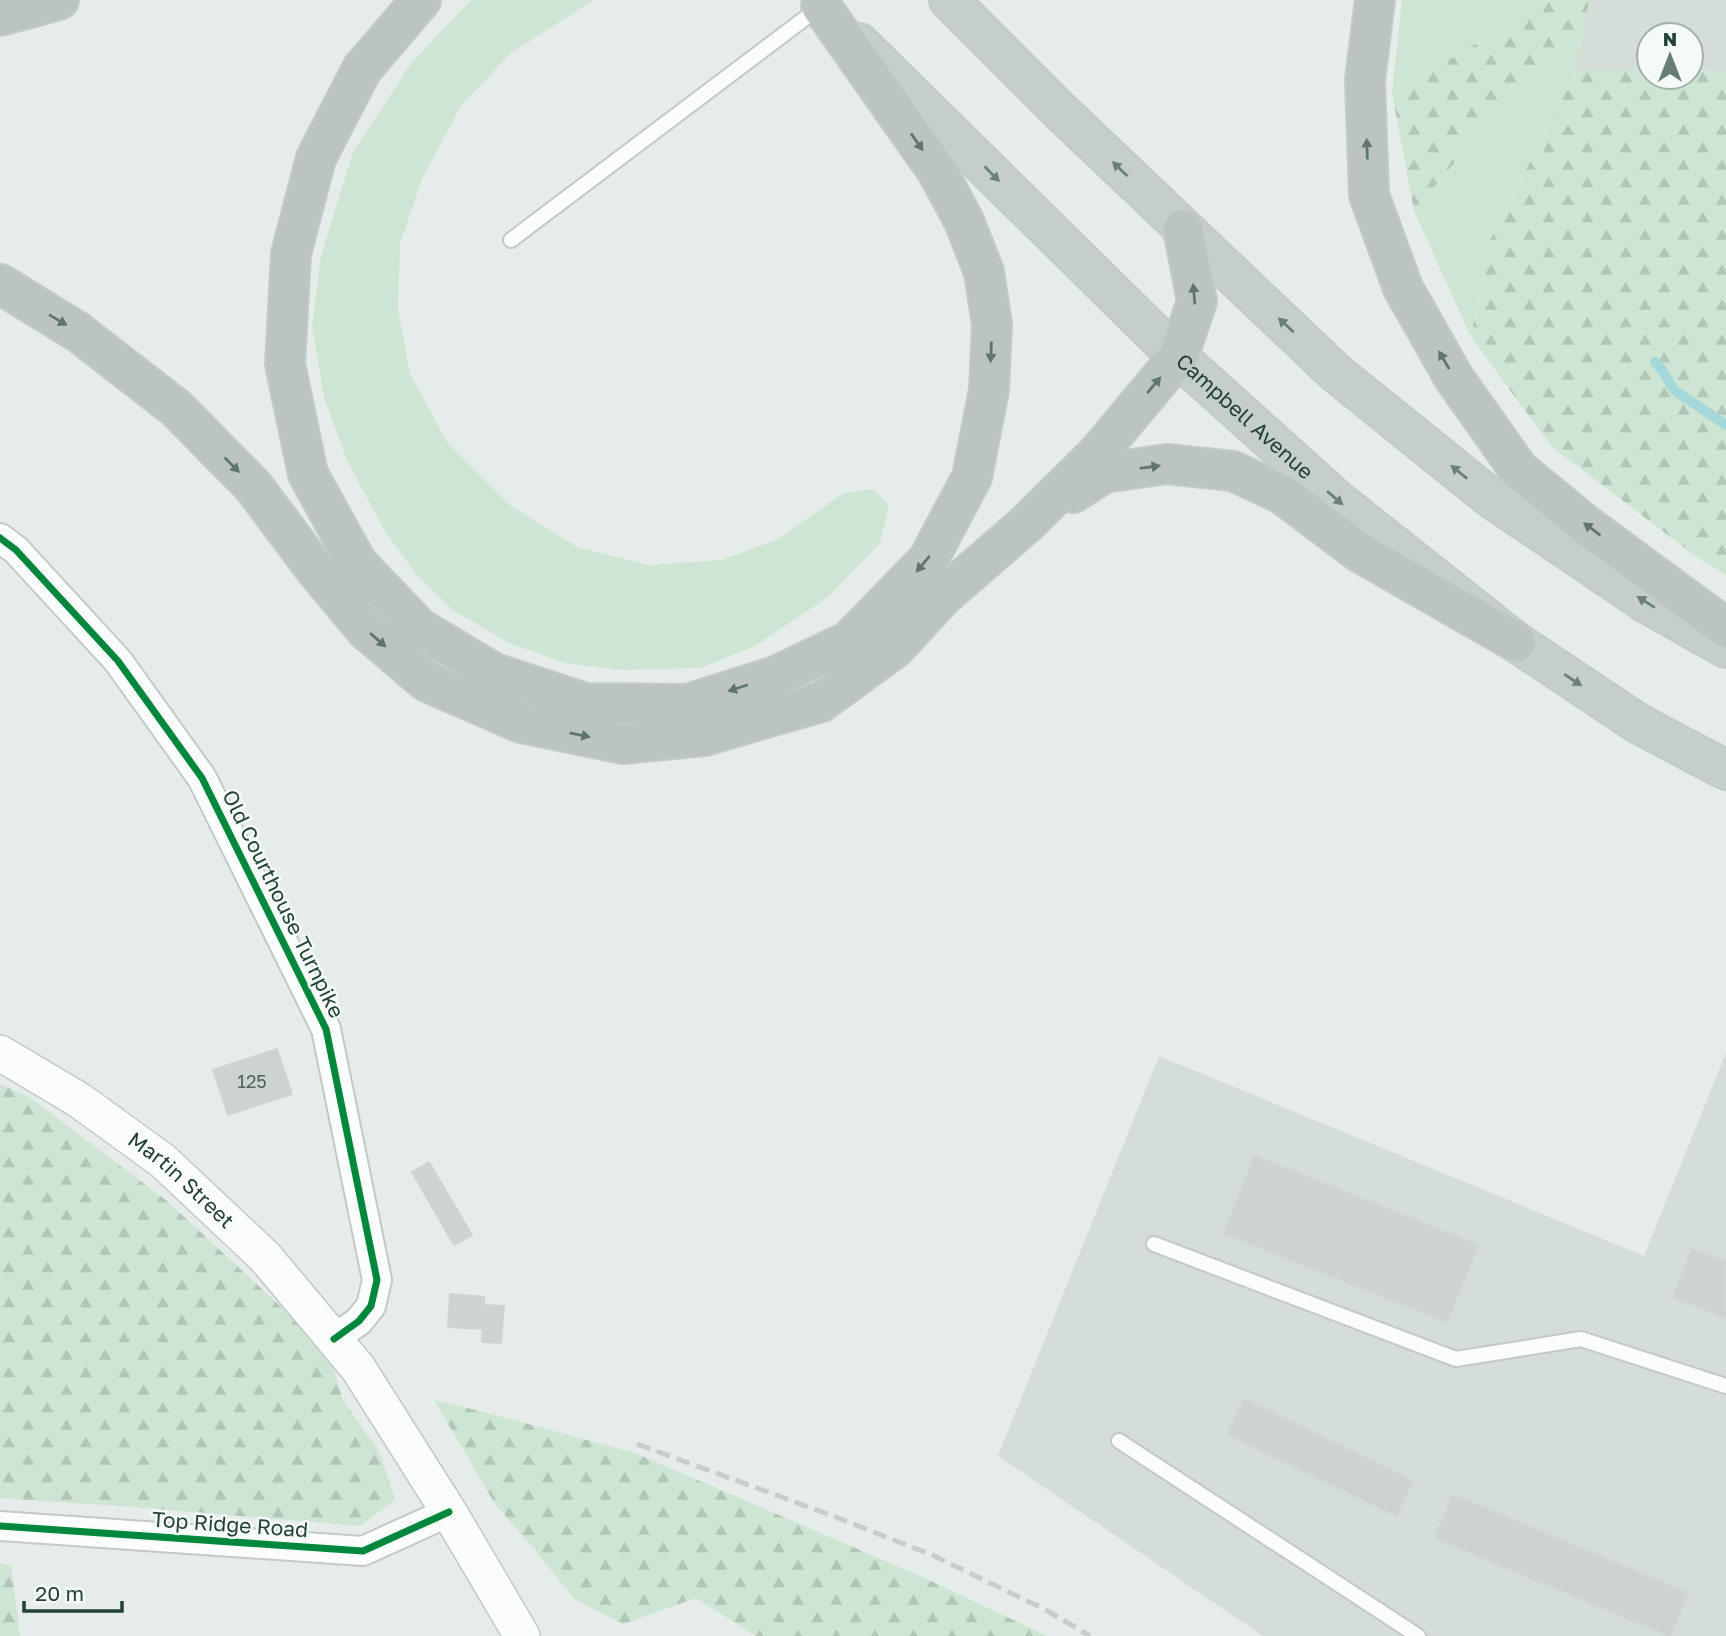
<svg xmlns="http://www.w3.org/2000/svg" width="1726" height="1636" font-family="'Golos Text',sans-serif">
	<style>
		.built { fill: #d4ddd8 }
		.grass { fill: #cfe5d4 }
		.forest { fill: url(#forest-firs) }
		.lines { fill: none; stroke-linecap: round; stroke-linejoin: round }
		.stream { stroke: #a5d8db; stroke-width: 10 }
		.building { fill: #cdd3d0; stroke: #cfd5d2; stroke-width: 2 }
		.service-casing { stroke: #c3c9c6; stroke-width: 18 }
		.minor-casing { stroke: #c3c9c6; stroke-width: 32 }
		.tertiary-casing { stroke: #c3c9c6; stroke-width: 38 }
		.trunk-casing { stroke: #c2cbc7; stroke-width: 42 }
		.motorway-casing { stroke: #c2cbc7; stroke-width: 42 }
		.service { stroke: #fbfcfc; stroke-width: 14 }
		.minor { stroke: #fbfcfc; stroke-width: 28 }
		.tertiary { stroke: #fbfcfc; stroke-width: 35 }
		.trunk { stroke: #c4ceca; stroke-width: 38 }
		.motorway { stroke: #bbc4c1; stroke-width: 38 }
		.rail { stroke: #c7cdca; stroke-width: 5; stroke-dasharray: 14 7; stroke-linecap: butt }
		.cycleway-casing { stroke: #f5faf7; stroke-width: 11 }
		.cycleway { stroke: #00873e; stroke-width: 7 }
		.oneway { fill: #5f756e }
		.oneway2 { fill: #6b8079 }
		.labels { text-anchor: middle; stroke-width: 5; stroke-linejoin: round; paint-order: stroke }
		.number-label { font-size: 18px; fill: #4e665d }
		.street-label { font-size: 21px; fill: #224136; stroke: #f5faf7 }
	</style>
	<defs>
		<pattern id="forest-firs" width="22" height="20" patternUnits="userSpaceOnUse" patternTransform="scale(1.75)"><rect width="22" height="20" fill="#cfe5d4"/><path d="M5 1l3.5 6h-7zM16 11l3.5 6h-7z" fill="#b1c6b7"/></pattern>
	</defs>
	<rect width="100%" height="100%" fill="#e6ece9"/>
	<g class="built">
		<path d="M1589 0H1726V71L1691 70V35H1649V70H1577Z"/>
		<path d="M1726 1053V1636H1263L998 1456 1159 1056 1644 1256Z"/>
	</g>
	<g class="grass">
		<path d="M471 0H594L511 53 461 106 422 179 400 244 398 310 410 373 447 442 510 505 577 547 649 565 722 560 776 540 844 493 872 489 889 505 880 543 828 597 755 646 700 668 619 670 565 663 509 643 454 611 416 574 384 530 346 458 324 397 312 327 321 256 353 152 412 62Z"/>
		<path d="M1402 0H1551L1392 93Z"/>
		<path d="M1583 34 1577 70 1489 242 1471 337 1414 211 1538 63Z"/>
	</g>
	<g class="forest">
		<path d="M1551 0H1589L1583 34 1538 63 1414 211 1392 93Z"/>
		<path d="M1577 70H1649V77H1691V70L1726 71V575L1694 555 1552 447 1471 337 1489 242Z"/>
		<path d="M0 1084 31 1098 167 1201 291 1316 332 1365 343 1400 380 1453 395 1500 360 1526 119 1506 0 1498Z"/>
		<path d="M434 1400 480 1411 635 1453 918 1575 1047 1636H756L696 1598 623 1624 574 1599 535 1550 495 1504Z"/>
		<path d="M0 1564 11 1565 20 1636H0Z"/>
	</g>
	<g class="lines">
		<path class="stream" d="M1655 362 1662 370 1674 390 1726 425"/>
	</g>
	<g class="building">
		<path d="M277 1049 292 1094 228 1115 213 1070Z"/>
		<path d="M1255 1156 1478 1245 1447 1322 1224 1233Z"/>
		<path d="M429 1162 472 1235 454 1245 412 1172Z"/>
		<path d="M1692 1249 1726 1262V1318L1673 1297Z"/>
		<path d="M450 1294 484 1297V1305L504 1306 501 1343 482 1342 483 1329 448 1327Z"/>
		<path d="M1244 1399 1413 1481 1396 1516 1227 1434Z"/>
		<path d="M1453 1495 1688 1593 1670 1636 1435 1538Z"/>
	</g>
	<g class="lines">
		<defs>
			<g id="service">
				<path d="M511 240 820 7"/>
				<path d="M1154 1244 1456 1359 1581 1339 1726 1386"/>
				<path d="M1119 1441 1418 1636"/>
			</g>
			<g id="minor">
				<path d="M0 538 16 550 118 661 202 778 326 1029 377 1280 371 1306 359 1321 334 1339"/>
				<path d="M0 1526 363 1551 449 1512"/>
			</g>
			<g id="tertiary">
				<path id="s1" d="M0 1053 79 1100 163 1161 265 1257 358 1368 449 1512 522 1636"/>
			</g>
			<g id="trunk">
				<path d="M949 0 1060 111 1336 373 1491 498 1648 604 1726 648"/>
				<path id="s2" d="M859 43 1178 357 1338 501 1516 642 1639 724 1726 770"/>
			</g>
			<g id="motorway">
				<path d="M421 0 362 69 316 158 291 254 285 364 308 474 357 563 419 628 494 673 585 703 687 704 776 676 849 641 928 560 972 477 989 390 992 325 984 272 964 221 937 171 821 6"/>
				<path d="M1375 0 1365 80 1369 195 1403 288 1454 378 1519 470 1586 525 1726 628"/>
				<path d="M0 16 59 0"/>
				<path d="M0 284 78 332 176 408 253 486 315 569 366 630 427 682 521 723 623 744 704 736 821 702 895 648 942 597 1025 525 1098 453 1178 357 1197 301 1183 229"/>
				<path d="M1073 493 1104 473 1167 464 1233 471 1282 494 1359 552 1516 642"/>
			</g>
		</defs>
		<use href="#service" class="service-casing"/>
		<use href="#minor" class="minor-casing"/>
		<use href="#tertiary" class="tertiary-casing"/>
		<use href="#trunk" class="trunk-casing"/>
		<use href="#motorway" class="motorway-casing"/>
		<use href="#service" class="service"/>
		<use href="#minor" class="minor"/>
		<use href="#tertiary" class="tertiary"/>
		<use href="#trunk" class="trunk"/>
		<use href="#motorway" class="motorway"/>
		<path class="rail" d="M637 1444 833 1516 932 1555 1046 1610 1090 1636"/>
		<defs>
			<g id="cycleway">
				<path d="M0 538 16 550 118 661 202 778 326 1029 377 1280 371 1306 359 1321 334 1339"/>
				<path d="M0 1526 363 1551 449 1512"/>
			</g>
		</defs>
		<use href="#cycleway" class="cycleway-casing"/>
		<use href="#cycleway" class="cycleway"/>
	</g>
	<defs><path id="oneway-solid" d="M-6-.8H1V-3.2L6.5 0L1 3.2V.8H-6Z" transform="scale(1.75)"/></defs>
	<g class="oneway">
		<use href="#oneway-solid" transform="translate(917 142) rotate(55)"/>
		<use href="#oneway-solid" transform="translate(1367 149) rotate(-92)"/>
		<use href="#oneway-solid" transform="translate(1194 294) rotate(-95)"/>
		<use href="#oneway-solid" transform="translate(58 320) rotate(31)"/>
		<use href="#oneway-solid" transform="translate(991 352) rotate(92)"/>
		<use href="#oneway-solid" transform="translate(1444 360) rotate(-120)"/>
		<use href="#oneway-solid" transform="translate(1154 385) rotate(-50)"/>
		<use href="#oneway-solid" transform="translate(232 465) rotate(45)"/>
		<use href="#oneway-solid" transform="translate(1150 467) rotate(-8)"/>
		<use href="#oneway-solid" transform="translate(1592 529) rotate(-143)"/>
		<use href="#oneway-solid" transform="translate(923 564) rotate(130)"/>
		<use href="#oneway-solid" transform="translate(378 640) rotate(41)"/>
		<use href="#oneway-solid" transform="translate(738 688) rotate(162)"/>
		<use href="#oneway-solid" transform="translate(580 735) rotate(12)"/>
	</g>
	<g class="oneway2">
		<use href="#oneway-solid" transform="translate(1120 169) rotate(-136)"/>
		<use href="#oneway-solid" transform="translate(992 174) rotate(45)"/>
		<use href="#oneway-solid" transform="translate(1286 325) rotate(-137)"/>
		<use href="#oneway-solid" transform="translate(1459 472) rotate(-141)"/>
		<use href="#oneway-solid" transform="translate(1335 498) rotate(41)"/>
		<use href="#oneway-solid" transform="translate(1646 602) rotate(-148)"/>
		<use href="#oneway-solid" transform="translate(1573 680) rotate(34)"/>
	</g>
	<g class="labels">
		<g class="number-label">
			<text x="252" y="1088">125</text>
		</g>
		<g class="street-label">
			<text dy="7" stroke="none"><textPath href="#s2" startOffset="537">Campbell Avenue</textPath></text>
			<text transform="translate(283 904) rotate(64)" y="7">Old Courthouse Turnpike</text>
			<text dy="7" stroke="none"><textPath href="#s1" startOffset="222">Martin Street</textPath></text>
			<text transform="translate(230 1525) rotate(4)" y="7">Top Ridge Road</text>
		</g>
	</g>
	<g transform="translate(1670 56)"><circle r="33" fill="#f5faf7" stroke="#a1b0aa" stroke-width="2"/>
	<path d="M0-5L12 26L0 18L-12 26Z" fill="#677d75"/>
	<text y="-10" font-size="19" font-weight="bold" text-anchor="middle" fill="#224136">N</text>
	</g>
	<path d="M24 1601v10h98v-10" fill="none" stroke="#224136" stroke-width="3.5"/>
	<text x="35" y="1601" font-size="21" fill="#224136" stroke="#f5faf7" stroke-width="5" paint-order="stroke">20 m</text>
</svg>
